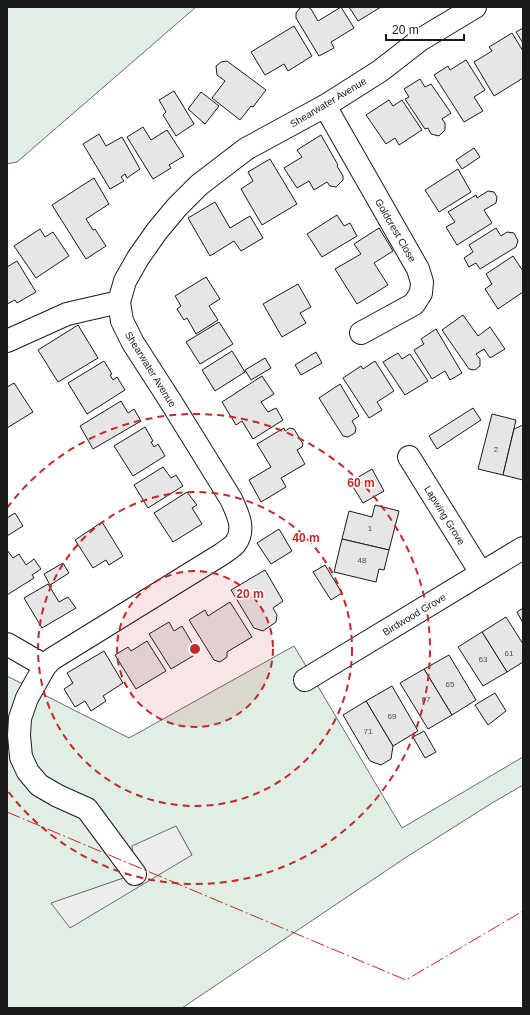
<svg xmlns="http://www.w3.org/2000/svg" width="530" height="1015" font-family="Helvetica,sans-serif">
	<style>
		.green { fill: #e0efe3; stroke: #6a6a6a; fill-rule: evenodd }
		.parking { fill: #ededed; stroke: #6a6a6a }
		.building { fill: #e6e6e6; stroke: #1a1a1a }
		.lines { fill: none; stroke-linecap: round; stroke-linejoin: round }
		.minor-casing { stroke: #1a1a1a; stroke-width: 24 }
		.minor { stroke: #fff; stroke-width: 22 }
		.power { stroke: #c62828; stroke-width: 1; stroke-dasharray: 14 3 2 3; stroke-linecap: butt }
		.ring { fill: none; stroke: #c62828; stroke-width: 2; stroke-dasharray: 7 5 }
		.labels { text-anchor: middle; stroke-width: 3; stroke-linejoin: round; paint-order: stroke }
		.number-label { font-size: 8px; fill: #4d4d4d }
		.street-label { font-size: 10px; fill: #1a1a1a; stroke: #fff }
		.centre { fill: #c62828; stroke: #fff; stroke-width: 2 }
		.ring-label { font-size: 12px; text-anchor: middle; font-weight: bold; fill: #c62828; stroke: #fff; stroke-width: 3; stroke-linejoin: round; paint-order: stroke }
	</style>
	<rect width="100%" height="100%" fill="#fff"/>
	<g class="green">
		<path d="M7 7H196L17 162 7 164Z"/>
		<path d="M294 646 402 828 523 757V785L492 803 405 858 182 1008H7V676L129 738ZM176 826 192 855 51 904 135 874Z"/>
	</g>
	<path class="parking" d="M176 826 192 855 70 928 51 903 135 874 132 846Z"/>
	<g class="building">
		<path d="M301 7H308L311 9 318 21 341 7 354 28 331 42 334 48 319 56 296 18V13Z"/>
		<path d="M349 7H381L358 21Z"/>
		<path d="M294 26 312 56 288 71 284 64 265 75 251 52Z"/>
		<path d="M523 28V43L516 32Z"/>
		<path d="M512 33 523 51V78L494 96 474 62 492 51 489 47Z"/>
		<path d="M466 60 485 90 474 97 483 111 464 122 434 75 448 66 450 70Z"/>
		<path d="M227 61 266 90 253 107 251 106 240 120 212 98 225 81 217 75 216 66 221 62Z"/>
		<path d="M420 79 425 87 431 84 451 113 442 119 445 123V130L439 136 431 134 428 128 425 129 405 99 409 97 404 89Z"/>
		<path d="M174 91 194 124 176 136 163 115 166 112 159 100Z"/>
		<path d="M201 92 219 106 205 124 188 109Z"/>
		<path d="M389 100 393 106 402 100 422 130 399 145 395 138 386 144 366 115Z"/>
		<path d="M143 127 151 140 167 130 184 156 169 165 171 168 153 179 127 137Z"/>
		<path d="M99 134 106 146 122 137 140 169 127 178 125 174 121 177 124 181 110 189 83 144Z"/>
		<path d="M321 135 338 165 337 166 343 176V180L336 187 330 186 327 182 314 190 309 181 297 188 284 168 302 157 297 150Z"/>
		<path d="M474 148 480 157 462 169 456 160Z"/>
		<path d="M270 159 297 204 262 225 241 189 253 181 248 172Z"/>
		<path d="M458 169 471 192 439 212 425 190Z"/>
		<path d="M94 178 109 204 86 219 93 230 95 229 106 246 86 259 52 205Z"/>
		<path d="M488 191 494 192 497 197 496 203 484 210 492 223 457 245 446 227 455 222 448 212 476 195 477 198Z"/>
		<path d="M215 202 230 228 250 216 263 238 241 251 234 241 210 256 188 218Z"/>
		<path d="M337 215 344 226 350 223 357 236 322 257 307 234Z"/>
		<path d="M379 228 393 251 374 263 388 285 357 304 335 269 361 254 354 244Z"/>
		<path d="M496 228 501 236 507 232 514 233 518 241 516 247 480 269 476 263 469 267 464 258 473 252 469 245Z"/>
		<path d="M40 229 45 237 53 232 69 256 36 278 14 246Z"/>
		<path d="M513 256 523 271V292L498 309 485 289 492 284 486 274Z"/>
		<path d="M17 261 36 292 17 303 15 300 7 304V267Z"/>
		<path d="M206 277 220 299 209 306 218 320 196 334 187 318 184 320 177 309 181 306 175 296Z"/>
		<path d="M298 284 311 307 300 313 306 323 282 337 263 304Z"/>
		<path d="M463 315 478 336 490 327 505 349 490 358 484 349 476 354 480 359V366L475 370 469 369 442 330Z"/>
		<path d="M219 322 233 344 200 364 186 342Z"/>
		<path d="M78 325 98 358 58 382 38 350Z"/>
		<path d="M436 329 462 373 450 380 445 371 432 379 414 350 424 344 421 339Z"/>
		<path d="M232 351 245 372 215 391 202 370Z"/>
		<path d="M316 352 322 363 301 375 295 365Z"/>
		<path d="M398 353 402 359 410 354 428 381 405 395 383 362Z"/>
		<path d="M265 358 271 368 251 380 245 370Z"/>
		<path d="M104 361 112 374 110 375 113 380 117 377 125 390 87 414 68 383Z"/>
		<path d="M375 361 394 391 377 402 382 410 369 418 343 378 361 366 363 369Z"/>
		<path d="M262 376 274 394 261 402 268 412 276 408 283 420 253 439 242 421 236 425 222 402Z"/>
		<path d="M14 383 33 412 7 428V387Z"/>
		<path d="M340 384 359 416 352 421 356 428 355 433 348 437 343 436 319 398Z"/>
		<path d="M121 401 128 413 134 409 141 421 93 449 80 426Z"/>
		<path d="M473 408 481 420 437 449 429 436Z"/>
		<path d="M492 414 516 420 503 475 478 469Z"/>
		<path d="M523 425V480L503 475 514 429Z"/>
		<path d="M145 427 153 441 151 442 154 447 158 444 165 456 133 476 114 446Z"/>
		<path d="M284 428 285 431 290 428 294 429 303 444 302 447 297 450 305 464 281 478 286 487 261 502 249 480 271 467 257 444Z"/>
		<path d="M163 467 171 478 176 475 183 486 148 508 134 485Z"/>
		<path d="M372 469 384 491 363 503 350 482Z"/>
		<path d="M187 492 197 505 192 508 202 524 173 542 154 513Z"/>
		<path d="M375 505 399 511 389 550 342 539 349 511 372 517Z"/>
		<path d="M15 513 23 526 7 536V518Z"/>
		<path d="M102 522 123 556 109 565 106 560 93 568 75 540Z"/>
		<path d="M279 529 292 551 271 564 257 543Z"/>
		<path d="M342 539 389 550 384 570 379 569 376 582 334 572Z"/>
		<path d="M7 550 13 558 19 554 26 565 34 559 41 569 32 575 34 578 7 595Z"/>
		<path d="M63 563 69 573 50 585 44 574Z"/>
		<path d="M325 565 342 593 331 600 313 572Z"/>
		<path d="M265 570 283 601 273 608 277 615 276 622 263 631 254 628 231 590Z"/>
		<path d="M48 584 59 602 68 597 76 608 42 628 24 598Z"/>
		<path d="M230 602 252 637 227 652V657L220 662 214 660 189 620 205 610 208 616Z"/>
		<path d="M523 608V623L517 612Z"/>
		<path d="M506 617 523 644V662L507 672 482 632Z"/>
		<path d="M169 622 174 631 182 626 198 653 171 669 149 634Z"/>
		<path d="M482 632 507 672 483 686 458 647Z"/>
		<path d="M147 641 166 671 136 689 115 655 128 647 131 651Z"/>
		<path d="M104 651 123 683 103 696 106 701 91 711 85 701 75 707 64 689 73 683 67 673Z"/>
		<path d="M449 655 476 700 452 715 424 669Z"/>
		<path d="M424 669 452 715 428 729 400 683Z"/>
		<path d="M392 686 418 731 393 746 366 701Z"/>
		<path d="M495 693 506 711 488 725 475 705Z"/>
		<path d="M366 701 393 746 391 759 381 765 370 761 343 715Z"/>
		<path d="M424 731 436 752 425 758 413 737Z"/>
	</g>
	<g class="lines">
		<defs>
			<g id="minor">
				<path d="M325 106 418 269 422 282 421 293 414 304 361 333"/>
				<path d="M7 341 67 314 119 302"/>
				<path d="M409 457 481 573"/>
				<path d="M7 644 45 666"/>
				<path d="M305 680 523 548"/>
				<path d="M135 874 87 809 58 796 39 785 28 772 21 757 19 735 20 718 27 698 45 666 52 659 222 554C226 551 231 548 235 544 246 530 238 514 231 499L171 402 133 343 122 321 119 302 125 281 138 258 157 231 177 207 199 185 246 149 325 106 380 71 420 40 475 7"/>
			</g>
		</defs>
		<use href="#minor" class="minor-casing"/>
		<use href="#minor" class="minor"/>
		<path class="power" d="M7 812 406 980 523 911"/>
	</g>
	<circle cx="195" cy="649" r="78" fill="#c62828" fill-opacity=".12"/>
	<g class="ring">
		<circle cx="195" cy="649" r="78"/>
		<circle cx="195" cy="649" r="157"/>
		<path d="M7 508A235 235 0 1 1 7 790"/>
	</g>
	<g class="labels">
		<g class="number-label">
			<text x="496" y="452">2</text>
			<text x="370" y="531">1</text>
			<text x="362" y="563">48</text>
			<text x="509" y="656">61</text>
			<text x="483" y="662">63</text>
			<text x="450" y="687">65</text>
			<text x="426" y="702">67</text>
			<text x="392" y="719">69</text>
			<text x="368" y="734">71</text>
		</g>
		<g class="street-label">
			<text transform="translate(328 102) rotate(-31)" y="4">Shearwater Avenue</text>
			<text transform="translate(396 230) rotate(60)" y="4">Goldcrest Close</text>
			<text transform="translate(151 369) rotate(58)" y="4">Shearwater Avenue</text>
			<text transform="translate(445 515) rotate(58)" y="4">Lapwing Grove</text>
			<text transform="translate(414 614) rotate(-31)" y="4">Birdwood Grove</text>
		</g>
	</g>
	<circle cx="195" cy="649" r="6" class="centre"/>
	<g class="ring-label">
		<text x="361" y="487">60 m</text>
		<text x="306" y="542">40 m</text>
		<text x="250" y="598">20 m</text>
	</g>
	<rect width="530" height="1015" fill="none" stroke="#1a1a1a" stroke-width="16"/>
	<path d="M386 34v6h78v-6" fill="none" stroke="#1a1a1a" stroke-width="2"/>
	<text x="392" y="34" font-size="12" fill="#1a1a1a" stroke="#ffffff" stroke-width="3" paint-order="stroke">20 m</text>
</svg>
